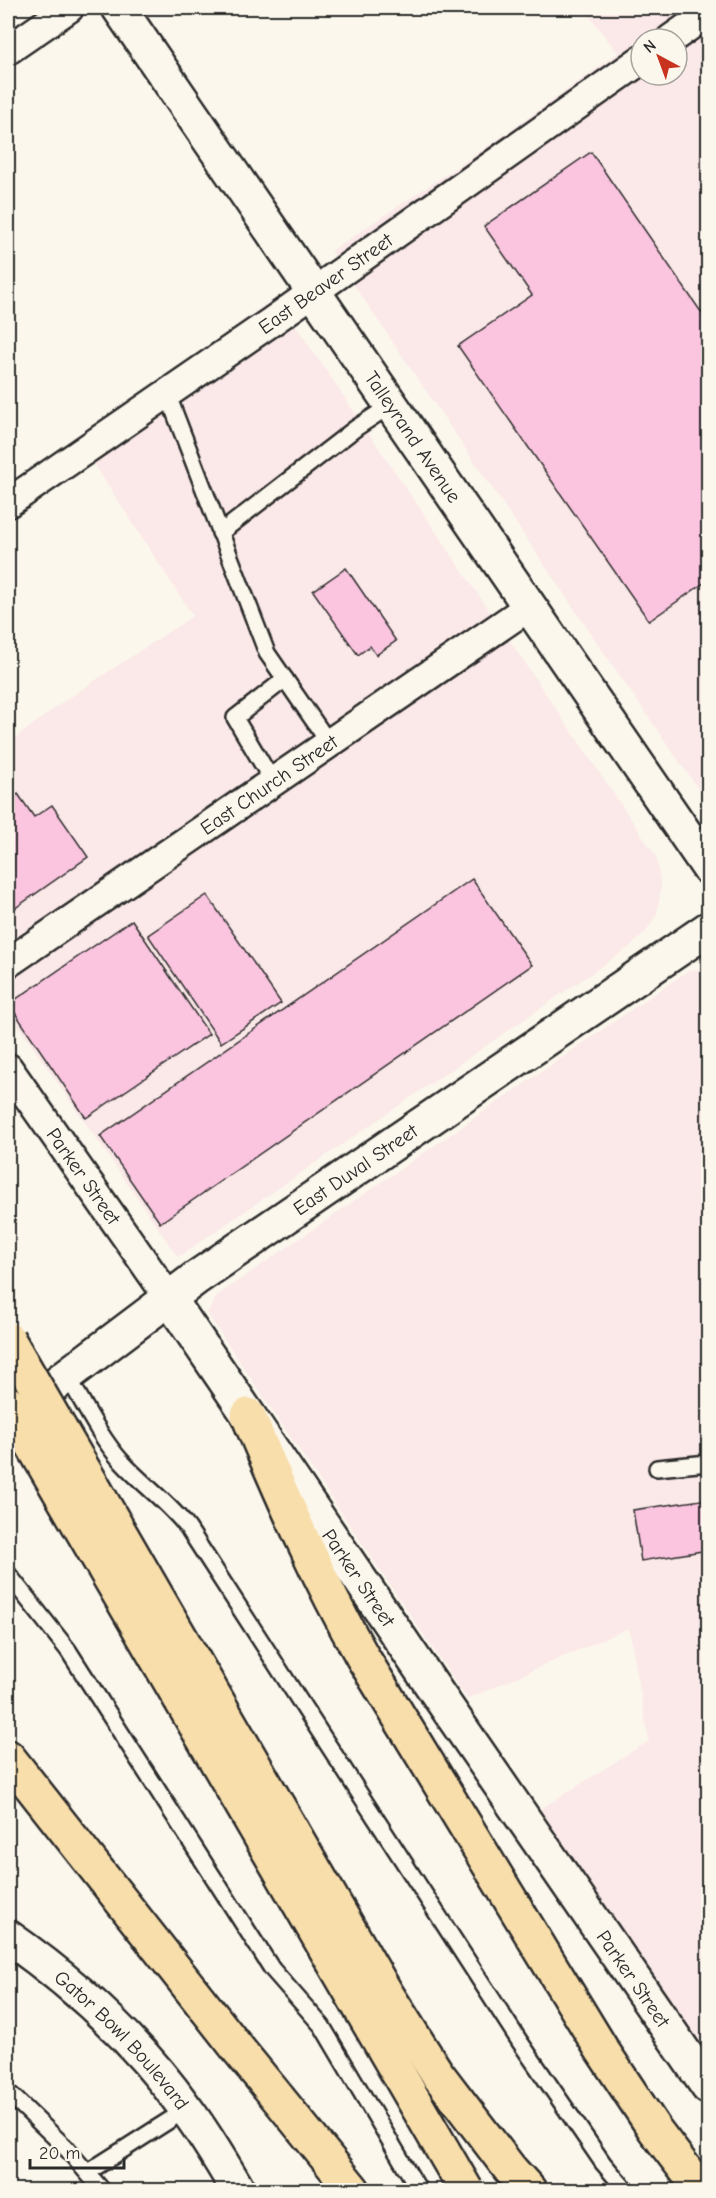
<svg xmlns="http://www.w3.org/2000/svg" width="716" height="2198" font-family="'Comic Neue',sans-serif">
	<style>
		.built { fill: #fbe8e8; fill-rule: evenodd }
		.building { fill: #fbc5e0; stroke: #2b2b2b; stroke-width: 1.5 }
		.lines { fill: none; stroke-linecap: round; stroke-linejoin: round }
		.lane-casing { stroke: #2b2b2b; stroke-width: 20 }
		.street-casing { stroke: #2b2b2b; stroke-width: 33 }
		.secondary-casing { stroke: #2b2b2b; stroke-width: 38 }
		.highway-casing { stroke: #2b2b2b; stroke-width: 38 }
		.lane { stroke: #fbf7ec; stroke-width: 15 }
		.street { stroke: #fbf7ec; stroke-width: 28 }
		.secondary { stroke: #fbf7ec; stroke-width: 33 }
		.highway { stroke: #f8deab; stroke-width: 33 }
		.highway-bridge-casing { stroke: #2b2b2b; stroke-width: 38; stroke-linecap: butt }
		.highway-bridge { stroke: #f8deab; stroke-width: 33 }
		.labels { text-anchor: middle; stroke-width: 6; stroke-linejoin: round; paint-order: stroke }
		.street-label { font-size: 20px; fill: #2b2b2b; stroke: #fbf7ec }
	</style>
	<rect width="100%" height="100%" fill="#fbf7ec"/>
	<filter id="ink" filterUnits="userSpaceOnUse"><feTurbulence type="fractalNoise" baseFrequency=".0167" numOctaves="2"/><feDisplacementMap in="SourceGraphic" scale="12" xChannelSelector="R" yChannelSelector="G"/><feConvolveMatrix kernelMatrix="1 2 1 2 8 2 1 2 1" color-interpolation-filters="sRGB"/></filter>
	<g filter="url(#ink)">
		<g class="built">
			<path d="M583 8H708V803L607 657 331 251 502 137 618 53ZM641 39H677V75H641Z"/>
			<path d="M276 297 656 856 661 887 657 914 647 930 631 946 178 1257 8 1011V728L17 737 66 700 193 616 76 436 146 391Z"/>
			<path d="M708 969V2059L703 2053 539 1810 649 1741 629 1628 467 1699 207 1313 218 1295 689 970Z"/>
		</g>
		<g class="building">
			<path d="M591 152 708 322V580L649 621 458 346 532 295 484 226Z"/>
			<path d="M8 212 14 221 8 225Z"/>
			<path d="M346 568 396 641 376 655 370 646 358 655 313 591Z"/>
			<path d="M18 794 34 817 52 805 88 857 8 913V802Z"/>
			<path d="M472 879 532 965 160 1223 100 1136Z"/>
			<path d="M207 895 281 1003 221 1043 148 935Z"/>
			<path d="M132 920 209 1034 86 1118 9 1004Z"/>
			<path d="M708 1315V1352L703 1316Z"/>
			<path d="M708 1499V1550L641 1561 633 1510Z"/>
		</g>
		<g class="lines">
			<defs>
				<g id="lane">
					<path d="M167 393 267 653 329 743"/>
					<path d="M220 533 356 428 391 405"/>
					<path d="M273 782 235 718 285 679"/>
					<path d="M67 1375C84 1404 99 1436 122 1462 143 1485 169 1503 188 1528L520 2042 603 2163 626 2190"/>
					<path d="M657 1468 708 1463"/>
					<path d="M8 1574 68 1650 272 1969 322 2026 419 2190"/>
					<path d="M8 2092 66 2148 102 2190"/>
					<path d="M88 2172 187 2109"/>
				</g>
				<g id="street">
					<path d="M671 39 708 13"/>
					<path d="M8 50 69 8"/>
					<path id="s1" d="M8 503 271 322 641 60"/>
					<path id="s2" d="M8 963 530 606"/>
					<path id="s3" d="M8 1068 169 1298"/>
				</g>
				<g id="secondary">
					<path id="s4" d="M119 8 708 867"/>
					<path id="s5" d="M169 1298 439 1696 708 2087"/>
					<path id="s6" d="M17 1413 196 1278 708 929"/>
					<path id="s7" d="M8 1937C75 1984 138 2042 186 2109 205 2134 222 2163 238 2190"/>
				</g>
				<g id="highway">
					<path d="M248 1415C283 1498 318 1578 362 1656L602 2050 655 2130 701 2190"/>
					<path d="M8 1757 238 2049 353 2190"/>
					<path d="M510 2169 529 2190"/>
				</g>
			</defs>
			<use href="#lane" class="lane-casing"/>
			<use href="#street" class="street-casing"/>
			<use href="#secondary" class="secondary-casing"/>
			<use href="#highway" class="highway-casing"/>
			<use href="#lane" class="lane"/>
			<use href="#street" class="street"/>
			<use href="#secondary" class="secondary"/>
			<use href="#highway" class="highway"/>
			<defs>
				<g id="highway-bridge">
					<path d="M8 1339 386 1993 436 2072 510 2169"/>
					<path d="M8 1403 466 2190"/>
				</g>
			</defs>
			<use href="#highway-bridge" class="highway-bridge-casing"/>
			<use href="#highway-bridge" class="highway-bridge"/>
		</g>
	</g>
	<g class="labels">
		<g class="street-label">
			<text dy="7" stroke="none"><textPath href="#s1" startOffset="386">East Beaver Street</textPath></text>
			<text dy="7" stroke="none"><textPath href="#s4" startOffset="520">Talleyrand Avenue</textPath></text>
			<text dy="7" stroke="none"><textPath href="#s2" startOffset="316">East Church Street</textPath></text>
			<text dy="7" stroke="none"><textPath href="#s6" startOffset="417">East Duval Street</textPath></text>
			<text dy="7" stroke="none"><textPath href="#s3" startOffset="132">Parker Street</textPath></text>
			<text dy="7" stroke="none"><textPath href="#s5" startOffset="338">Parker Street</textPath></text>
			<text dy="7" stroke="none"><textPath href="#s5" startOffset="824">Parker Street</textPath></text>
			<text dy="7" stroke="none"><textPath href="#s7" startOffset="154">Gator Bowl Boulevard</textPath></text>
		</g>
	</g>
	<rect width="716" height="2198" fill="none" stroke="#fbf7ec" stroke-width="30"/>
	<rect x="15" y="15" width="686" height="2168" fill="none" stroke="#2b2b2b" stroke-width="2" filter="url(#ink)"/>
	<g transform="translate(659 57) rotate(319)"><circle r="28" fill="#fbf7ec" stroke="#a8a59f" stroke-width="1.5"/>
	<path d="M0-4.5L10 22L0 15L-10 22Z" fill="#c8321e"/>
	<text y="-9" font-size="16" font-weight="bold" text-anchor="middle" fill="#2b2b2b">N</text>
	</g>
	<path d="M30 2159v9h94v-9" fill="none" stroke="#2b2b2b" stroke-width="3"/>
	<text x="39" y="2159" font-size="18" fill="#2b2b2b" stroke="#fbf7ec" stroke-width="4.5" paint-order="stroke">20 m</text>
</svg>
